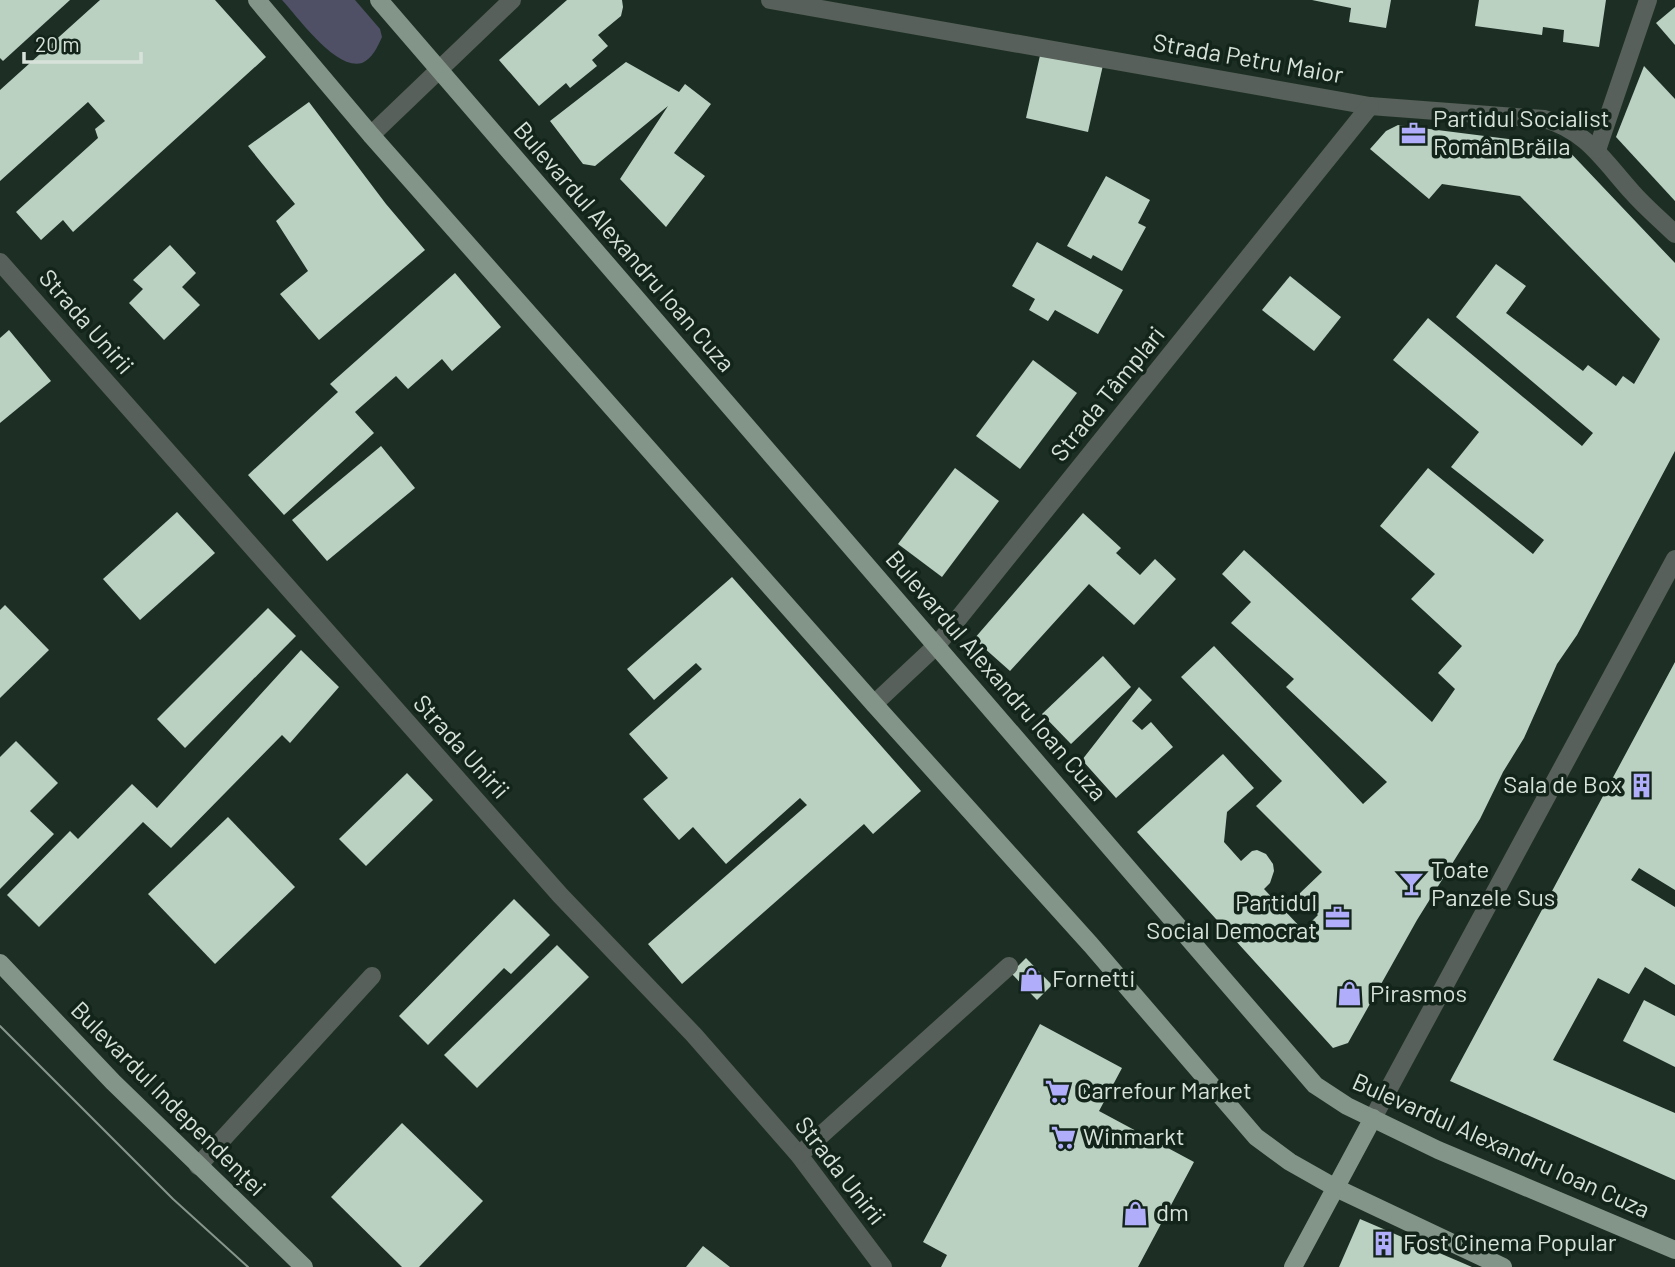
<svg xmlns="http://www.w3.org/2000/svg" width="1675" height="1267" font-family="Barlow,sans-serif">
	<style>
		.green { fill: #4f4f65 }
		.building { fill: #bad0c1 }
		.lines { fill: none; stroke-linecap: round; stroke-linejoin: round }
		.minor { stroke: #57605a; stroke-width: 18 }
		.major { stroke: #839589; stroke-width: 18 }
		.tram { stroke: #87958c; stroke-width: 2 }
		.labels { text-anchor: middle; stroke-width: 7; stroke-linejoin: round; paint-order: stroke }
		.street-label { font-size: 24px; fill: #d7e2da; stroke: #13251a }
		.poi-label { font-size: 24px; fill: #d7e2da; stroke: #13251a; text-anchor: start }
	</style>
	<rect width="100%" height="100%" fill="#1d2f24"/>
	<path class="green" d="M282 0H355L380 29 382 37C378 46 372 59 362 63 336 71 298 17 282 0Z"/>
	<g class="building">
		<path d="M0 0H70L3 61 0 58Z"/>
		<path d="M100 0H215L266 57 73 232 63 220 41 240 16 212 98 138 95 129 105 121 88 102 0 181V90Z"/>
		<path d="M567 0H622L623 7 621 16 598 35 608 46 592 60 597 66 570 88 566 83 539 106 499 60Z"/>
		<path d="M1312 0H1391L1386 28 1349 22 1351 8Z"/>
		<path d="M1479 0H1606L1599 47 1563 42 1564 30 1543 27 1542 35 1475 26Z"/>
		<path d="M1675 7V45L1656 23Z"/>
		<path d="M1041 51 1103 65 1088 132 1026 118Z"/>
		<path d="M626 62 679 92 685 84 711 104 674 153 705 176 666 227 620 179 668 106 595 166 583 164 550 121Z"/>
		<path d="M1644 66 1675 99V201L1616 137Z"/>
		<path d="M309 102 386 204 425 250 319 340 280 294 308 271 276 221 295 204 248 146Z"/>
		<path d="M1398 125 1564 146 1675 263V451L1577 635 1557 664 1524 738 1503 772 1480 819 1417 920 1348 1043 1333 1048 1137 832 1223 754 1254 788 1227 812 1224 842 1241 861 1252 851 1257 850 1266 854 1273 864 1274 871 1270 883 1264 889 1303 930 1318 915 1298 895 1322 872 1256 806 1282 781 1181 677 1214 646 1363 804 1387 782 1286 687 1294 679 1231 623 1251 602 1222 574 1244 550 1432 722 1455 689 1438 673 1462 646 1411 599 1435 574 1380 526 1428 468 1533 554 1544 540 1451 467 1479 432 1393 360 1428 318 1582 446 1593 433 1456 317 1496 264 1526 286 1506 313 1583 371 1588 365 1616 386 1623 376 1634 384 1660 339 1520 196 1442 184 1429 199 1370 149 1386 131Z"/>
		<path d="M1106 176 1150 200 1138 223 1146 227 1122 271 1093 255 1091 259 1067 246Z"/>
		<path d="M1037 242 1123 290 1098 334 1055 310 1048 321 1029 310 1035 299 1012 286Z"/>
		<path d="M170 245 196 273 182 287 200 305 164 340 129 303 143 289 133 280Z"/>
		<path d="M455 273 501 327 452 371 442 359 408 389 396 376 355 412 374 433 284 515 248 475 338 392 330 384Z"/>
		<path d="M1290 276 1341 317 1314 351 1262 310Z"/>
		<path d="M9 330 51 381 0 423V338Z"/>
		<path d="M1033 360 1077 393 1020 469 976 436Z"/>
		<path d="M381 446 415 488 327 561 292 520Z"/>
		<path d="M955 468 999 501 942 577 898 544Z"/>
		<path d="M177 512 215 553 140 620 103 579Z"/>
		<path d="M1083 513 1121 548 1116 553 1140 575 1155 559 1176 579 1134 625 1089 584 1010 671 974 639Z"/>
		<path d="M732 577 921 791 873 834 864 824 682 984 648 944 807 805 800 798 726 864 693 827 679 840 643 799 668 778 629 734 702 669 696 663 654 700 627 669Z"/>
		<path d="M5 605 49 650 0 698V610Z"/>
		<path d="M268 608 296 636 185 748 157 719Z"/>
		<path d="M301 650 339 687 290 743 282 735 171 848 143 822 39 927 7 895 70 831 78 839 132 784 157 808Z"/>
		<path d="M1103 656 1131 687 1071 744 1042 714Z"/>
		<path d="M1675 662V890L1639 868 1631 880 1675 907V985L1645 967 1629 994 1598 978 1553 1060 1675 1113V1180L1450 1081Z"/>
		<path d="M1139 687 1152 700 1132 721 1142 730 1151 722 1173 747 1116 798 1082 760Z"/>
		<path d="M16 741 58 783 30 811 54 834 0 889V757Z"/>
		<path d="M407 773 433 800 366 866 339 839Z"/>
		<path d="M228 817 295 887 215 964 148 894Z"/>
		<path d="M514 899 550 935 511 974 504 968 428 1045 399 1016Z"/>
		<path d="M557 945 589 977 477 1088 444 1055Z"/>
		<path d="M1026 958 1052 985 1037 1000 1011 973Z"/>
		<path d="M1644 1000 1675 1016V1067L1623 1041Z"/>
		<path d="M1040 1024 1122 1068 1099 1111 1194 1162 1138 1267H941L947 1255 923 1242Z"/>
		<path d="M402 1123 483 1201 419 1267H402L331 1197Z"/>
		<path d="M1360 1219 1472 1267H1339Z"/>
		<path d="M703 1246 730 1267H686Z"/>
	</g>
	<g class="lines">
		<g class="minor">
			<path d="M770 0 1370 106 1544 119C1586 130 1604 161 1632 192 1645 207 1661 220 1675 234"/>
			<path d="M371 135 512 0"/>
			<path d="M1597 150 1648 0"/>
			<path d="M0 262 560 895 694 1035 799 1155 883 1267"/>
			<path d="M874 704 937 645 1370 106"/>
			<path d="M1373 1118 1675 559"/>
			<path d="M799 1155 1009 966"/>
			<path d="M198 1166 372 976"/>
		</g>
		<g class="major">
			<path d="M257 0 371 135 874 704 1091 945 1256 1137 1290 1162 1336 1188 1503 1267"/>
			<path d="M379 0 1315 1085 1347 1106 1438 1150 1675 1250"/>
			<path d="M0 963 113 1082 304 1267"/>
			<path d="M1293 1267 1373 1118"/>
		</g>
		<path class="tram" d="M0 1026 173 1199 248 1267"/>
	</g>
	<defs>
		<symbol id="office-bare" viewBox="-9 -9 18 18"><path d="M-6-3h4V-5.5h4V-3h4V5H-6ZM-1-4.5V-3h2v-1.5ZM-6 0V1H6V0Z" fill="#b0aefa" stroke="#13251a" stroke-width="2.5" paint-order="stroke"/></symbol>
		<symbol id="building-bare" viewBox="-9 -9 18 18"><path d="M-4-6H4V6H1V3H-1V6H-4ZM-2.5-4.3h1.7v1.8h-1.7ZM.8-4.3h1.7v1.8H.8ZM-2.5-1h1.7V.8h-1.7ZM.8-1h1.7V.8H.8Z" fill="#b0aefa" stroke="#13251a" stroke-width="2.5" paint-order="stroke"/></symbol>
		<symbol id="bar-bare" viewBox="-9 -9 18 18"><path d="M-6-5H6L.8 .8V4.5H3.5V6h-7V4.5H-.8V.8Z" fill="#b0aefa" stroke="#13251a" stroke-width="2.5" paint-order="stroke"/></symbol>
		<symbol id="shop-bare" viewBox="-9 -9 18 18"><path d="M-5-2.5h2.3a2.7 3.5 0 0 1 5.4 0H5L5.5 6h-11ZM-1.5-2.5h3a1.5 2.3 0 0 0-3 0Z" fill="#b0aefa" stroke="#13251a" stroke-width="2.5" paint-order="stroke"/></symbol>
		<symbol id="supermarket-bare" viewBox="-9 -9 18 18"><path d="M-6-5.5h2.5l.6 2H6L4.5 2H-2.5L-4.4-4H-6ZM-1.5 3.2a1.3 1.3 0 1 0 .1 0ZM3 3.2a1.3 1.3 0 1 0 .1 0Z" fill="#b0aefa" stroke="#13251a" stroke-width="2.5" paint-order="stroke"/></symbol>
	</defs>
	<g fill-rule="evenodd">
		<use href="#office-bare" x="1396" y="116" width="35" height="35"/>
		<use href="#building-bare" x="1624" y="768" width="35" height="35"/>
		<use href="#bar-bare" x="1394" y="866" width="35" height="35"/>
		<use href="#office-bare" x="1320" y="900" width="35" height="35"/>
		<use href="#shop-bare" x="1014" y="962" width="35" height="35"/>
		<use href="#shop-bare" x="1332" y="976" width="35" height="35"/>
		<use href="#supermarket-bare" x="1040" y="1074" width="35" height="35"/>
		<use href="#supermarket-bare" x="1046" y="1120" width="35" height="35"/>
		<use href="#shop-bare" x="1118" y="1196" width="35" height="35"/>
		<use href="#building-bare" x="1366" y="1226" width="35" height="35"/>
	</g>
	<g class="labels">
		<g class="street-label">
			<text transform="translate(1248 59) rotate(10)" y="8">Strada Petru Maior</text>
			<text transform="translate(624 247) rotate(49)" y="8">Bulevardul Alexandru Ioan Cuza</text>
			<text transform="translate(86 322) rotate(49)" y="8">Strada Unirii</text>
			<text transform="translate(1108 394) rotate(-51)" y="8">Strada Tâmplari</text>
			<text transform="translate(996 676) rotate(49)" y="8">Bulevardul Alexandru Ioan Cuza</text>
			<text transform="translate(461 747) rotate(48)" y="8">Strada Unirii</text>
			<text transform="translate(168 1099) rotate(45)" y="8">Bulevardul Independenței</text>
			<text transform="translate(1501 1146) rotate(24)" y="8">Bulevardul Alexandru Ioan Cuza</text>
			<text transform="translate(840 1171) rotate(52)" y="8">Strada Unirii</text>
		</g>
		<g class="poi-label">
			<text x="1433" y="127">Partidul Socialist<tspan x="1433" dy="28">Român Brăila</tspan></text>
			<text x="1622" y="793" text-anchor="end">Sala de Box</text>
			<text x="1431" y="878">Toate<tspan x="1431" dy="28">Panzele Sus</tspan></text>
			<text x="1317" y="911" text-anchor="end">Partidul<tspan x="1317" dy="28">Social Democrat</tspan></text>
			<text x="1052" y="987">Fornetti</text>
			<text x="1370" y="1002">Pirasmos</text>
			<text x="1077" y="1099">Carrefour Market</text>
			<text x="1083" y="1145">Winmarkt</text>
			<text x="1156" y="1221">dm</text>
			<text x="1403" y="1251">Fost Cinema Popular</text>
		</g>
	</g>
	<path d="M24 52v10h117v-10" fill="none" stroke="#d7e2da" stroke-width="3.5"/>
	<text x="35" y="52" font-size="21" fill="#d7e2da" stroke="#13251a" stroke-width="5" paint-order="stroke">20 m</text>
</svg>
